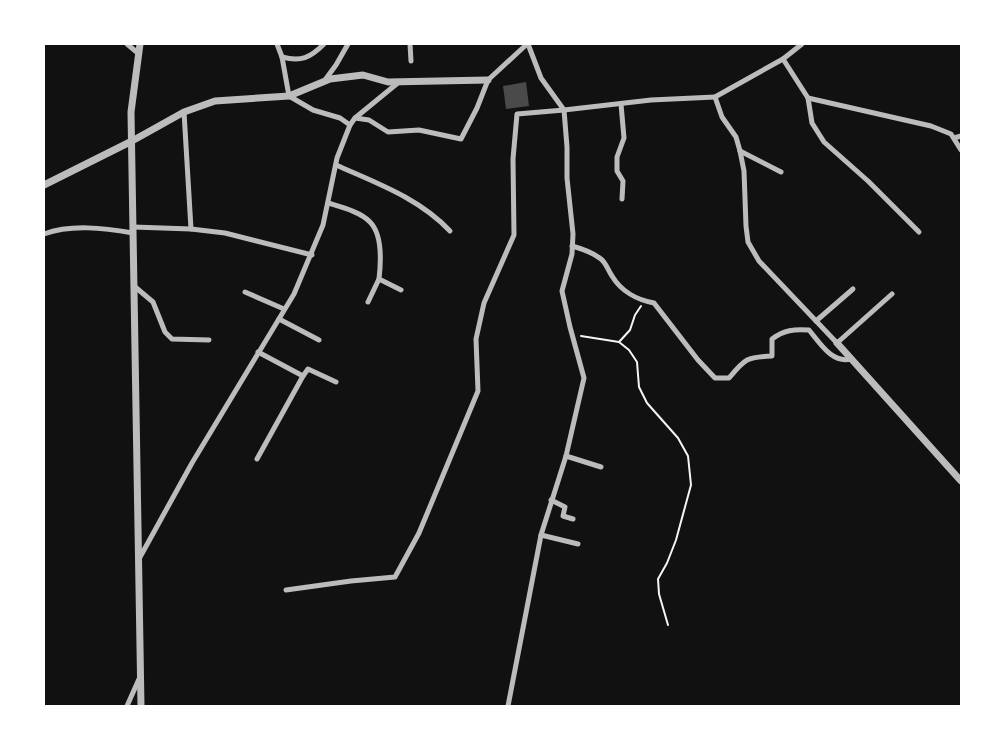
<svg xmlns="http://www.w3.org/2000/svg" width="1005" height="750" font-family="'IBM Plex Sans',sans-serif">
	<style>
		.building { fill: #4a4a4a }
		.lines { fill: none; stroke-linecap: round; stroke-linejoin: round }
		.path { stroke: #f5f5f5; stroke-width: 2 }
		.minor { stroke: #bcbcbc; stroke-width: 5 }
		.tertiary { stroke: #bcbcbc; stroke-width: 7 }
	</style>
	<rect width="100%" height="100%" fill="#111"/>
	<path class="building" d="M526 82 529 106 506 109 503 86Z"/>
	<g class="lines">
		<g class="path">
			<path d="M581 336 619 342 629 350 637 362 639 387 647 403 678 438 688 456 691 485 676 540 667 563 658 579 659 594 668 625"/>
			<path d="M619 342 630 330 635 315 641 306"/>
		</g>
		<g class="minor">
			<path d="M127 44 139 54"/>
			<path d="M277 44 282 57 289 96 313 110 340 118 350 125"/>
			<path d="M410 44 411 61"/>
			<path d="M528 44 541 78 564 110"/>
			<path d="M802 44 783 59 808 98 931 126 951 134 961 150"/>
			<path d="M282 57C301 62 310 58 324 44"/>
			<path d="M783 59 715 97 722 117 736 137 740 151 744 171 746 226 748 242 759 261 837 343 892 294"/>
			<path d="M325 80 336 65 348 44"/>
			<path d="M808 98 812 123 824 142 868 181 919 232"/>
			<path d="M621 104 624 138 617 157V171L623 181 622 199"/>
			<path d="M184 112 191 229"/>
			<path d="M355 118 369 120 388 132 419 130 461 139 477 108 488 80 527 44"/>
			<path d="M954 138 961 136"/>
			<path d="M740 151 781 172"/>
			<path d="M336 165C376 183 419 198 450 231"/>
			<path d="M328 203C341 207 361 212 370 222 383 235 381 262 379 279L401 290"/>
			<path d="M133 227 191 229 225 233 312 255"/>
			<path d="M44 234C71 224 104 228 133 233"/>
			<path d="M572 246C583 249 592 252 601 259 606 263 608 270 612 276 621 291 637 300 654 303L698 360 715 378H729C745 359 746 357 772 356V339C784 330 794 329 809 330 820 343 832 364 851 359"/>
			<path d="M134 286 153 302 165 332 172 339 209 340"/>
			<path d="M245 292 284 309"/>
			<path d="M368 302 379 279"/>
			<path d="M279 319 319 340"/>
			<path d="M816 321 853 289"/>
			<path d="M258 352 303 376 308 369 336 382"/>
			<path d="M566 456 601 467"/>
			<path d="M257 459 303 376"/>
			<path d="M551 500 565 507 563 516 573 519"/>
			<path d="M541 535 578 544"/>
			<path d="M139 559 192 463 294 294 323 225 337 158 350 125 355 118 399 82"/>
			<path d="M286 590 351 581 395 577 419 533 478 391 476 339 484 303 514 235 513 159 517 114 564 110"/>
			<path d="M127 706 139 679"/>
			<path d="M508 706 541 535 566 456 584 378 570 327 562 291 572 254 573 234 567 178V147L564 110 651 100 715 97"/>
		</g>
		<g class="tertiary">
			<path d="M140 44 131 112 141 706"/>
			<path d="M44 185 132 141 184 112 215 101 289 96 330 79 363 75 388 82 488 80"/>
			<path d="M837 343 961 481"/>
		</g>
	</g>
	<rect width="1005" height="750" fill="none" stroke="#ffffff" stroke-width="90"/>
</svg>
